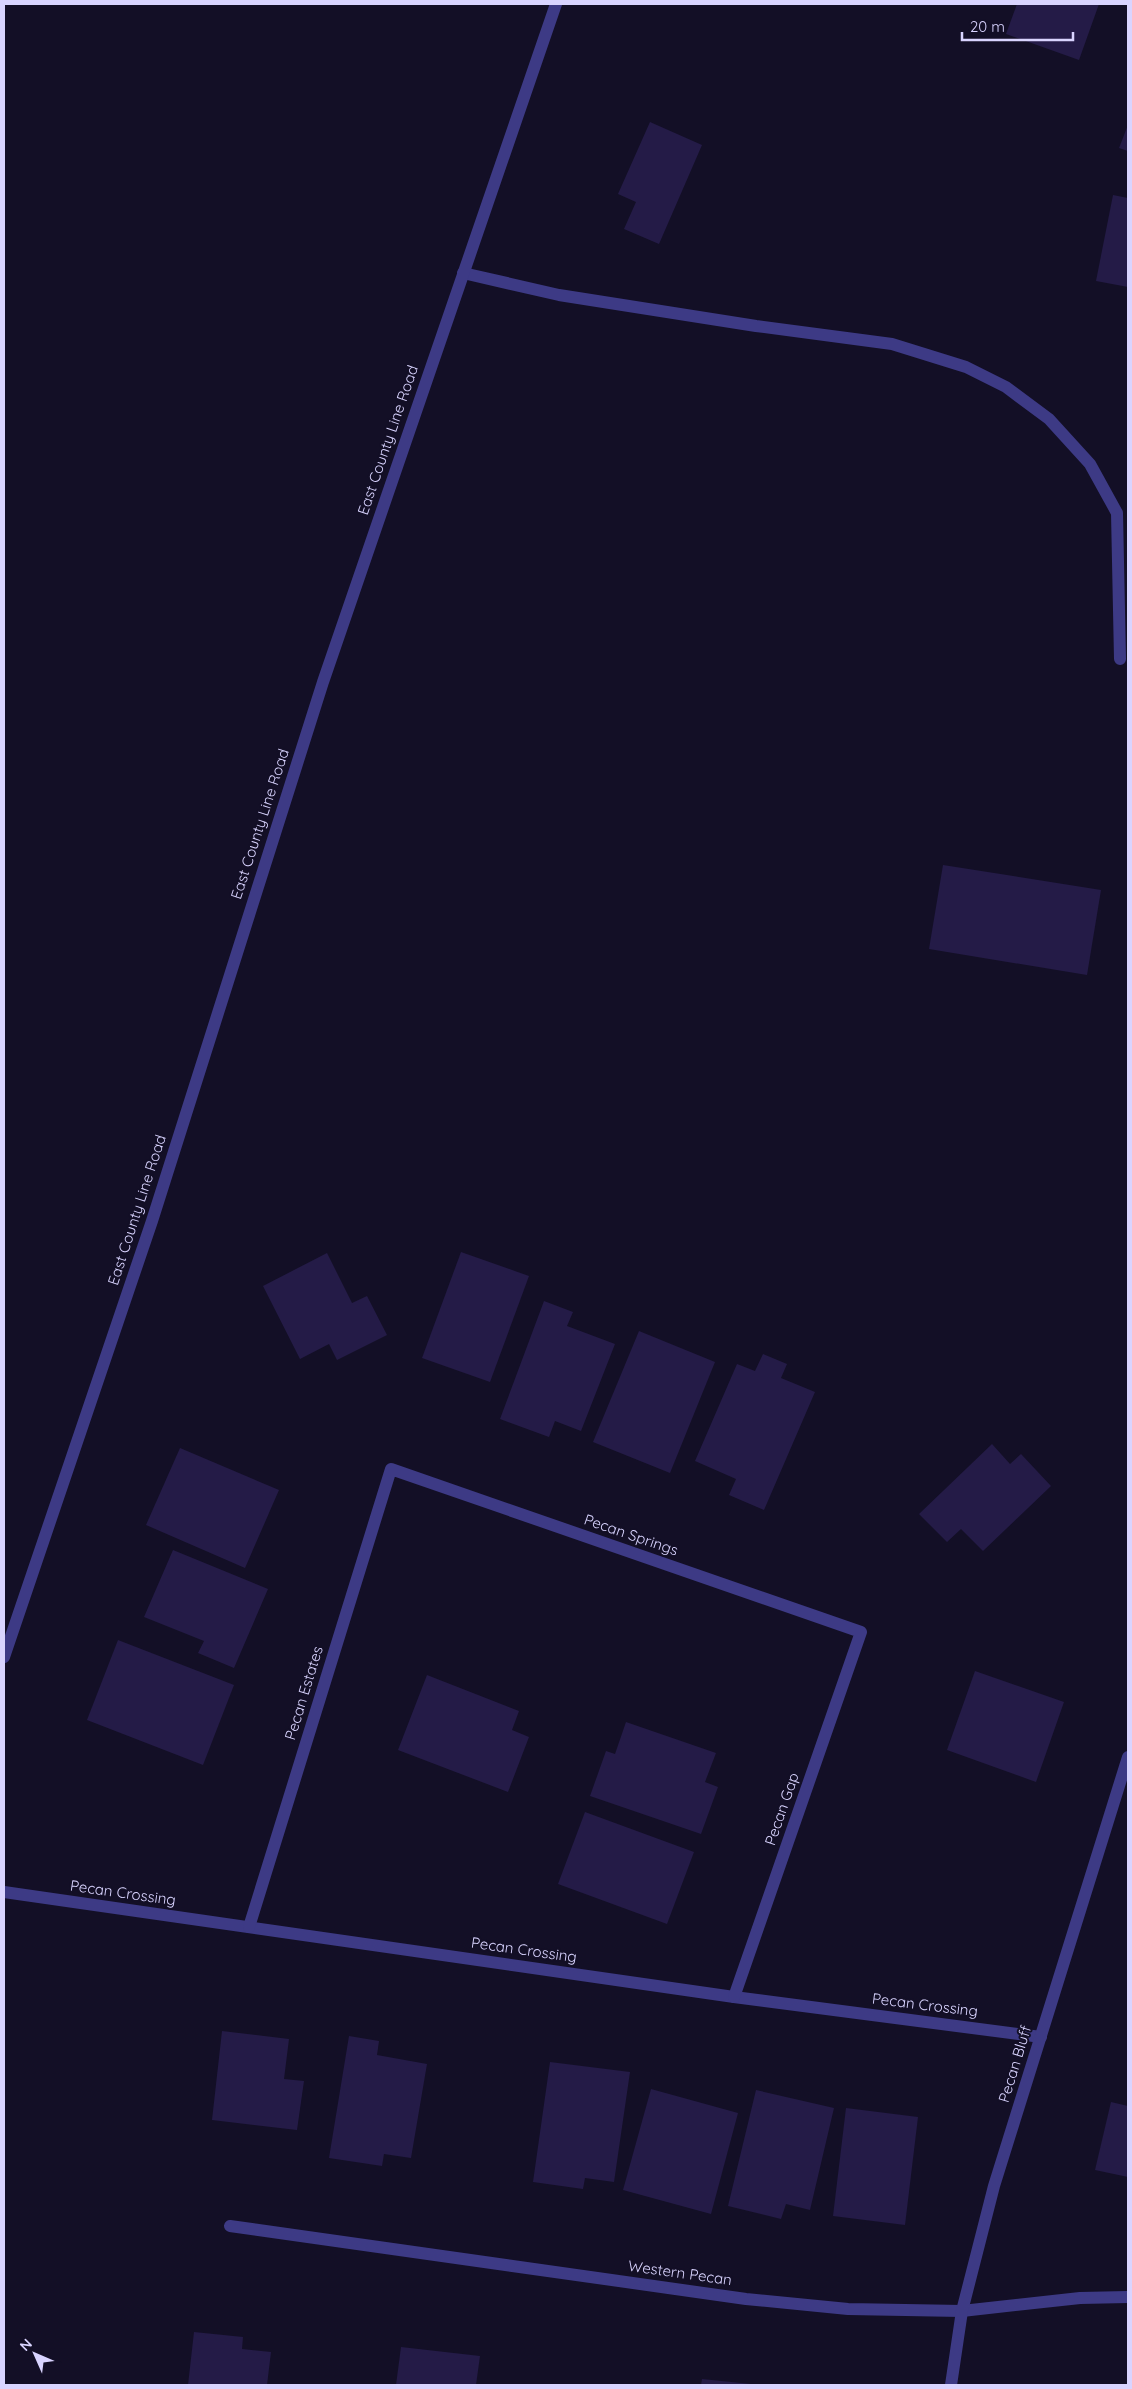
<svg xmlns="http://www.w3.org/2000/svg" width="1132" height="2389" font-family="Quicksand,sans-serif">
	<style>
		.building { fill: #241b47 }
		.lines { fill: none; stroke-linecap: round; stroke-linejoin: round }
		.lane { stroke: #3d3a85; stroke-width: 12 }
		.street { stroke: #3d3a85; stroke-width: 12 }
		.labels { text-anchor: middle; stroke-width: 4; stroke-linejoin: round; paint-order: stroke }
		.street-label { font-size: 15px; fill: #d9d4ff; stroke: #130f26 }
	</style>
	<rect width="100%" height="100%" fill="#130f26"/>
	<g class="building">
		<path d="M1017 4H1099L1079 60 1006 34Z"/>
		<path d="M650 122 702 145 659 244 624 229 636 202 618 194Z"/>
		<path d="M1128 125V151L1119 148Z"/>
		<path d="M1113 195 1128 198V287L1096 281Z"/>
		<path d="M943 865 1101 890 1087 975 929 949Z"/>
		<path d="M461 1252 529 1276 490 1382 422 1358Z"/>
		<path d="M327 1253 352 1303 367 1296 387 1335 337 1360 329 1344 300 1359 263 1286Z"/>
		<path d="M544 1301 573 1312 567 1326 615 1344 581 1431 555 1421 549 1437 500 1419Z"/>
		<path d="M639 1331 715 1362 670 1473 593 1442Z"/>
		<path d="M763 1354 787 1364 781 1378 815 1392 764 1510 729 1495 736 1479 695 1461 737 1364 755 1371Z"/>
		<path d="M992 1444 1010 1464 1021 1454 1051 1486 983 1551 961 1529 947 1542 919 1514Z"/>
		<path d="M180 1448 279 1490 245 1568 146 1525Z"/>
		<path d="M173 1550 268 1589 234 1668 198 1653 204 1641 144 1617Z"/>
		<path d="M118 1640 234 1685 203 1765 87 1720Z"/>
		<path d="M975 1671 1064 1702 1036 1782 947 1750Z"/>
		<path d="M427 1675 519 1711 512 1730 529 1737 508 1792 398 1750Z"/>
		<path d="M626 1722 716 1753 705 1782 718 1787 701 1834 590 1796 606 1751 615 1754Z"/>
		<path d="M585 1812 694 1852 667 1924 558 1884Z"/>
		<path d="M222 2031 289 2039 284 2079 304 2081 297 2130 212 2120Z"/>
		<path d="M349 2036 379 2041 377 2055 427 2064 411 2158 384 2154 382 2166 329 2158Z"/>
		<path d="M550 2062 630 2072 614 2182 585 2178 583 2189 533 2182Z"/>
		<path d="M651 2089 738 2113 711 2214 623 2190Z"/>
		<path d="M756 2090 834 2108 810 2210 786 2204 781 2219 728 2206Z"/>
		<path d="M1111 2102 1128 2106V2177L1095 2170Z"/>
		<path d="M846 2108 918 2117 905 2225 833 2216Z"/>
		<path d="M194 2332 243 2337 242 2349 271 2352 267 2385H188Z"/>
		<path d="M401 2347 480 2356 476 2385H396Z"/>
		<path d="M702 2379 751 2384V2385H701Z"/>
	</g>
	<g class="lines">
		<path class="lane" d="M463 273 559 295 756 326 892 344 966 367 1006 387 1049 419 1090 464 1117 513 1120 659"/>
		<g class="street">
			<path d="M4 1657 152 1221 323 682 556 4"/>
			<path d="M4 1892 734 1997 1041 2037"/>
			<path d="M249 1927 391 1469 861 1632 734 1997"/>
			<path d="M230 2226 746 2299 848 2309 962 2311 1080 2298 1128 2297"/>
			<path d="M951 2385 962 2311 994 2186 1128 1757"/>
		</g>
	</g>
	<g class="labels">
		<g class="street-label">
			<text transform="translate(388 440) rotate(-71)" y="5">East County Line Road</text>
			<text transform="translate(260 824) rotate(-72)" y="5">East County Line Road</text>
			<text transform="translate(137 1210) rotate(-72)" y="5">East County Line Road</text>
			<text transform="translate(631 1535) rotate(19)" y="5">Pecan Springs</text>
			<text transform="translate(304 1693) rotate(-73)" y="5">Pecan Estates</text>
			<text transform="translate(782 1809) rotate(-71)" y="5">Pecan Gap</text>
			<text transform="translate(123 1893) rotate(8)" y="5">Pecan Crossing</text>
			<text transform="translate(524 1950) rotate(8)" y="5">Pecan Crossing</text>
			<text transform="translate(925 2005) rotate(7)" y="5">Pecan Crossing</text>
			<text transform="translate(1015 2064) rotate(-73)" y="5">Pecan Bluff</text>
			<text transform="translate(680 2273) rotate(8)" y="5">Western Pecan</text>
		</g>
	</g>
	<rect width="1132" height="2389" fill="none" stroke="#d9d4ff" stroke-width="10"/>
	<g transform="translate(35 2354) rotate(315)" stroke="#130f26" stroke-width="4" paint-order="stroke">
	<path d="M0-4L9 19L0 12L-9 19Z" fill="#d9d4ff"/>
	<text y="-8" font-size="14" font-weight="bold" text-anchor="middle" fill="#d9d4ff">N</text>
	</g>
	<path d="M962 32v8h111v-8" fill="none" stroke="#d9d4ff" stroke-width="2.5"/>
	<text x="970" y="32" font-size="15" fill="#d9d4ff" stroke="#130f26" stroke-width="4" paint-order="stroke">20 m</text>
</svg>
